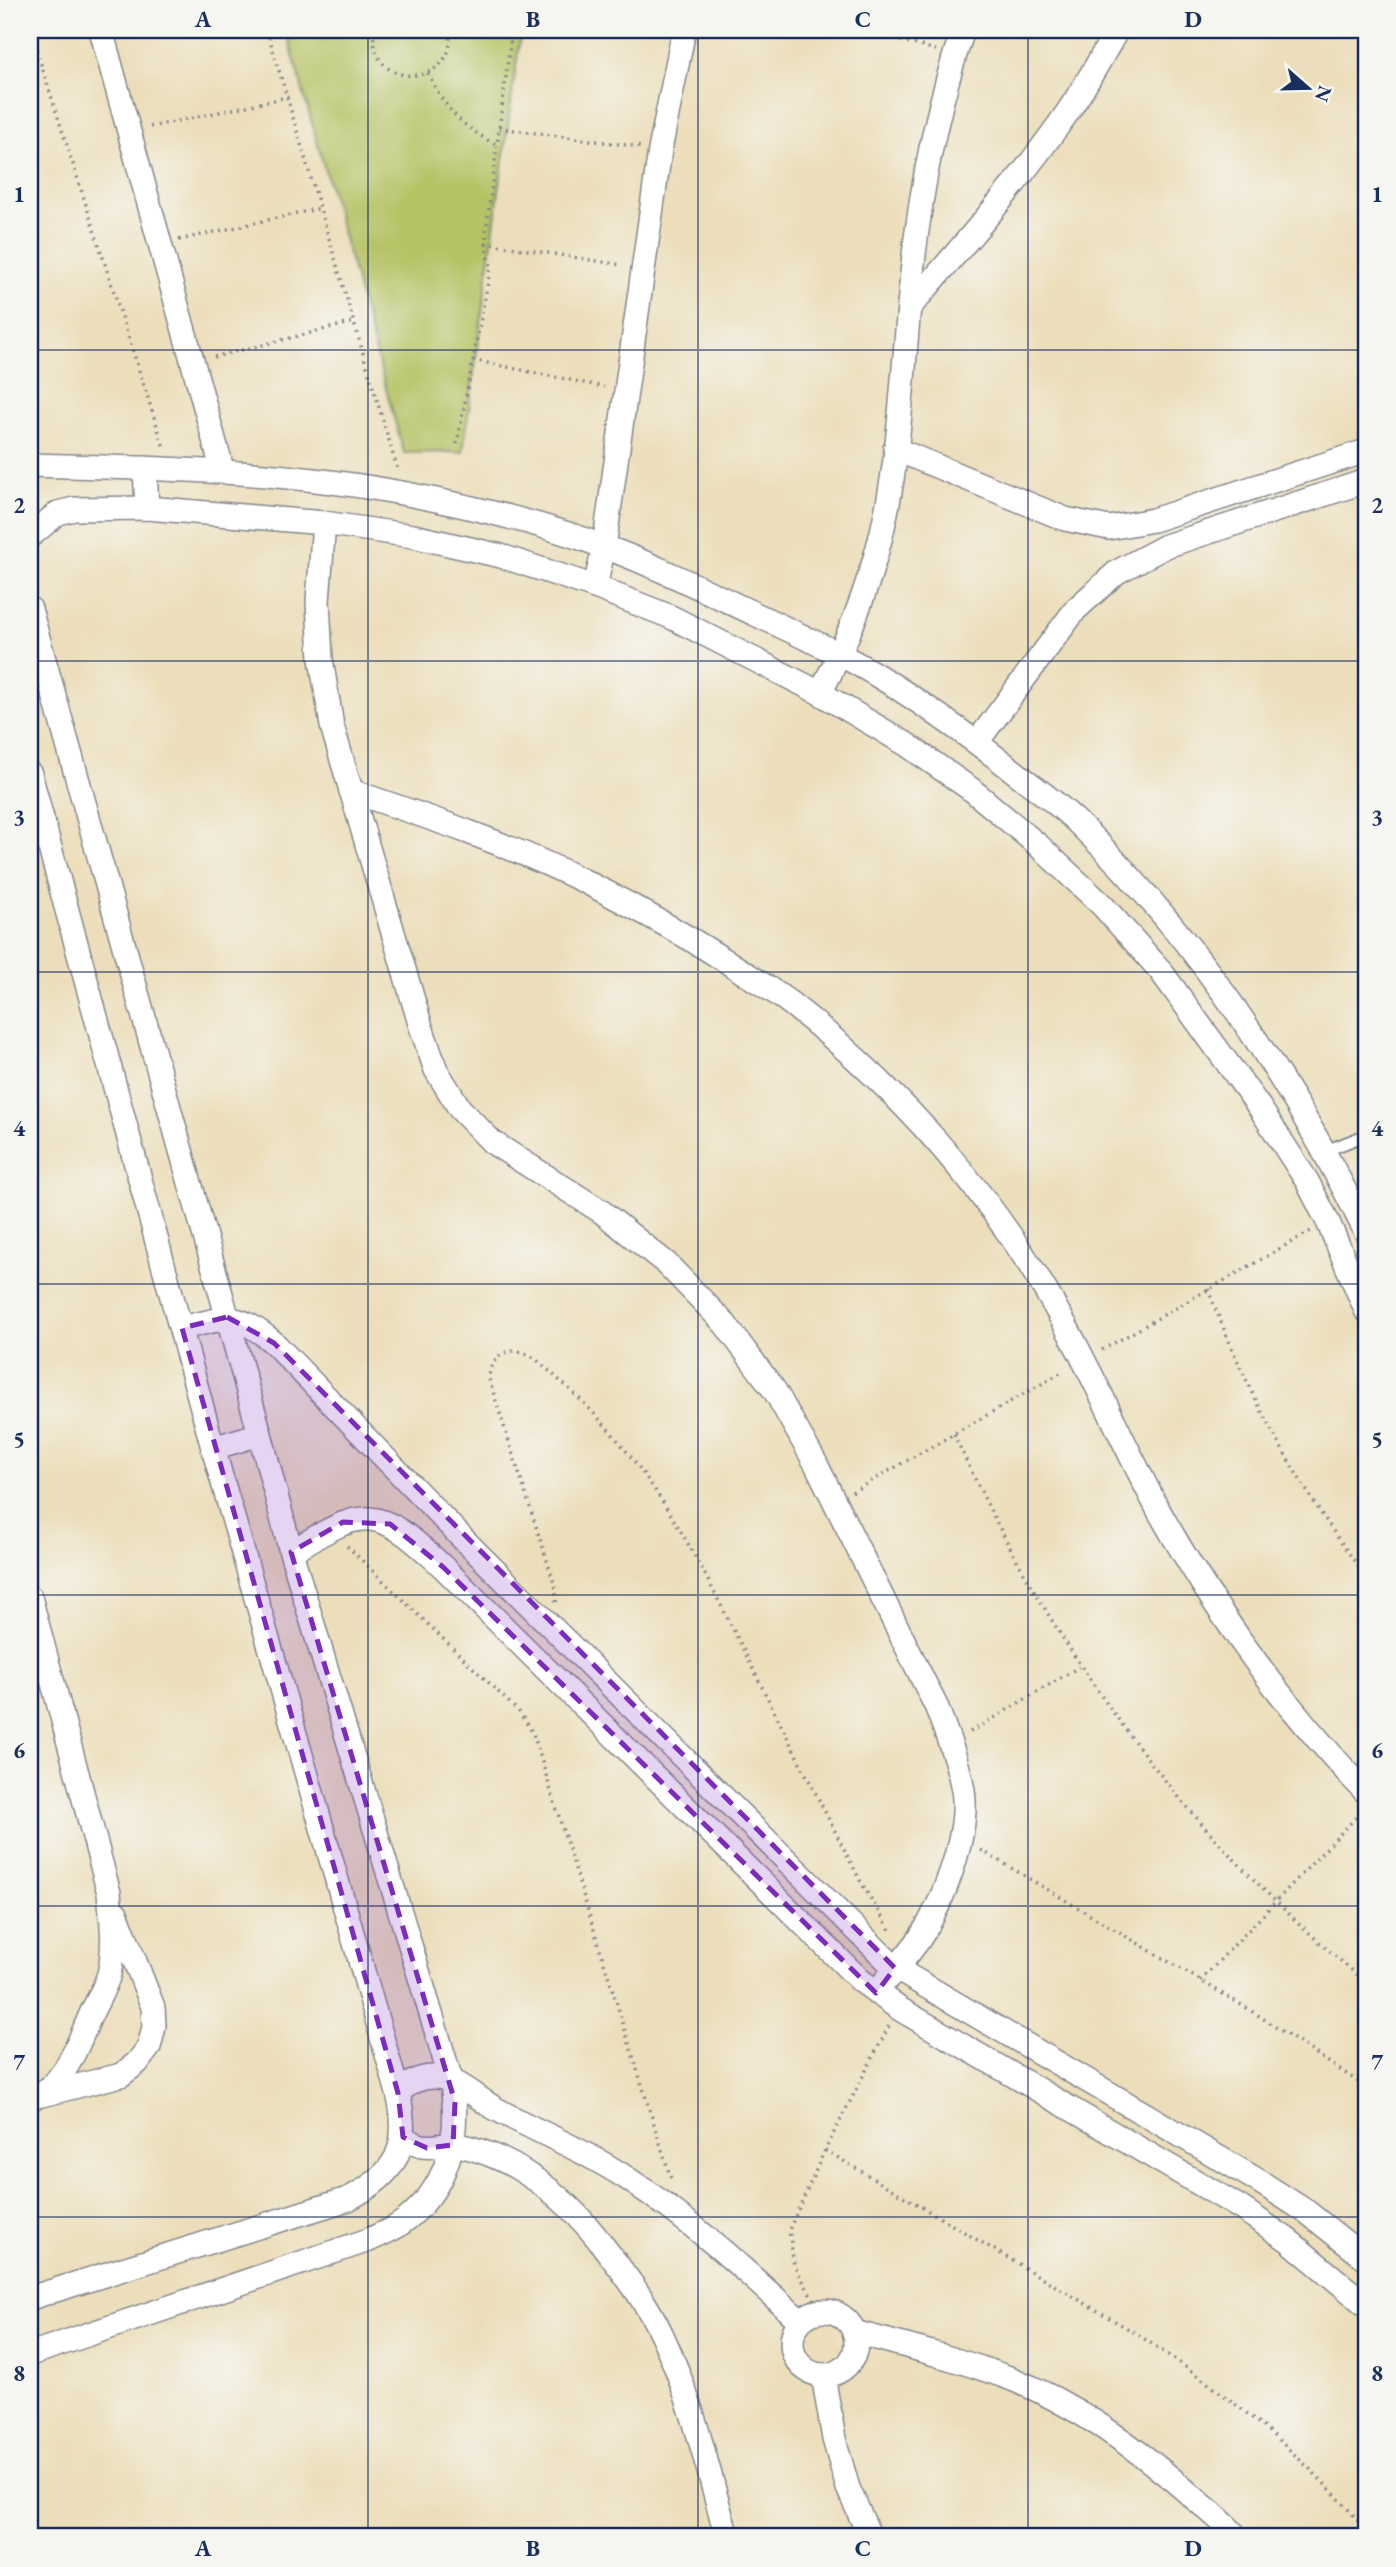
<svg xmlns="http://www.w3.org/2000/svg" width="1396" height="2567" font-family="'EB Garamond',serif">
	<style>
		.green { fill: #b5c365; stroke: #687962; stroke-width: 2 }
		.lines { fill: none; stroke-linecap: round; stroke-linejoin: round }
		.lane-casing { stroke: #84868c; stroke-width: 14 }
		.street-casing { stroke: #84868c; stroke-width: 26 }
		.path { stroke: #84868c; stroke-width: 3.5; stroke-dasharray: 2 5; stroke-linecap: butt }
		.lane { stroke: #fff; stroke-width: 10 }
		.street { stroke: #fff; stroke-width: 23 }
		.marked { fill: #7b2cbf; fill-opacity: 0.2; stroke: #7b2cbf; stroke-width: 5; stroke-dasharray: 14 9; stroke-linejoin: round }
		.grid { fill: none; stroke: #1b2f5e; stroke-width: 2; stroke-opacity: 0.55 }
		.neatline { fill: none; stroke: #1b2f5e; stroke-width: 2.5 }
		.grid-label { font-size: 23px; text-anchor: middle; font-weight: bold; fill: #1b2f5e }
	</style>
	<rect width="100%" height="100%" fill="#f6f6f2"/>
	<filter id="ink" filterUnits="userSpaceOnUse"><feTurbulence type="fractalNoise" baseFrequency=".0143" numOctaves="2"/><feDisplacementMap in="SourceGraphic" scale="14" xChannelSelector="R" yChannelSelector="G"/><feConvolveMatrix kernelMatrix="1 2 1 2 8 2 1 2 1" color-interpolation-filters="sRGB"/></filter>
	<filter id="wash" filterUnits="userSpaceOnUse"><feTurbulence type="fractalNoise" baseFrequency=".00686" numOctaves="4" result="noise"/><feDisplacementMap in="SourceGraphic" scale="28" xChannelSelector="R" yChannelSelector="G"/><feGaussianBlur stdDeviation="1.57" result="paint"/><feColorMatrix in="noise" values="0 0 0 0 0 0 0 0 0 0 0 0 0 0 0 0 0 1.4 0 .05"/><feComposite in="paint" operator="in"/></filter>
	<g filter="url(#wash)">
		<rect width="100%" height="100%" fill="#ecdeba"/>
		<path class="green" d="M286 30H521L463 452 404 453Z"/>
	</g>
	<g filter="url(#ink)">
		<g class="lines">
			<defs>
				<path id="lane" d="M1325 1151 1358 1138"/>
				<g id="street">
					<path d="M101 30 223 472"/>
					<path d="M909 308C958 251 1008 195 1052 134 1077 101 1097 65 1117 30"/>
					<path d="M895 449 1065 519 1109 528 1153 520 1366 451"/>
					<path d="M30 465C155 468 283 470 407 494 473 507 542 523 605 547 657 566 706 591 755 614 783 627 810 640 837 653 898 684 961 730 1015 772 1036 789 1060 805 1079 824 1199 941 1292 1082 1366 1232"/>
					<path d="M145 468 147 508"/>
					<path d="M324 523 318 601 321 659 332 726 421 1027 436 1070 460 1109 492 1142 602 1212 667 1264 725 1324 775 1391 816 1464 937 1708C947 1735 958 1762 963 1790 970 1833 943 1903 920 1938 907 1957 890 1974 876 1993"/>
					<path d="M30 536 58 513 74 509 147 508 324 523 413 536 501 556 595 587 671 617 820 693 906 744 972 790 1039 846 1102 905 1160 970 1260 1108 1307 1181 1328 1222 1366 1310"/>
					<path d="M595 587 604 547 660 150 684 30"/>
					<path d="M30 609 260 1434 291 1552 451 2080C462 2136 448 2191 399 2225 390 2231 379 2235 369 2240L30 2354"/>
					<path d="M820 693C847 643 867 591 881 536 905 437 903 331 917 231 926 163 941 95 963 30"/>
					<path d="M977 742 1076 609 1117 572 1166 546 1366 481"/>
					<path d="M30 774 213 1448 398 2093C411 2147 397 2174 348 2199L30 2298"/>
					<path d="M351 791C431 818 511 845 586 882 639 909 691 938 740 970 757 981 774 991 790 1003 900 1089 996 1198 1063 1321 1098 1384 1126 1450 1160 1513 1217 1614 1285 1709 1366 1792"/>
					<path d="M182 1328C228 1317 236 1311 274 1343L465 1541 895 1968 1257 2180 1307 2212 1366 2259"/>
					<path d="M213 1448 260 1434"/>
					<path d="M291 1552C366 1506 377 1505 443 1567L860 1980 898 2008 1241 2208 1288 2240 1366 2305"/>
					<path d="M30 1597 109 1893C112 1920 115 1948 109 1974 105 1988 97 2001 91 2014 77 2045 65 2087 30 2099"/>
					<path d="M398 2093C409 2083 420 2076 436 2077 457 2078 478 2099 496 2109 540 2133 586 2151 628 2179 691 2220 745 2270 800 2321"/>
					<path d="M42 2095 121 2075 137 2063 149 2047 154 2027 153 2007 116 1913"/>
					<path d="M403 2137C428 2153 429 2144 454 2145 477 2147 508 2161 527 2174 559 2194 585 2221 607 2251 628 2278 648 2305 662 2335 692 2399 708 2470 727 2537"/>
					<circle cx="824" cy="2343" r="32"/>
					<path d="M854 2332C907 2346 961 2360 1012 2379 1080 2406 1140 2450 1194 2498 1209 2510 1224 2523 1237 2537"/>
					<path d="M823 2375 834 2439 848 2488 870 2537"/>
				</g>
			</defs>
			<use href="#lane" class="lane-casing"/>
			<use href="#street" class="street-casing"/>
			<g class="path">
				<path d="M30 30 164 448"/>
				<path d="M267 30 398 471"/>
				<path d="M374 30C368 95 461 86 449 30"/>
				<path d="M860 30 936 50"/>
				<path d="M428 73C443 107 464 129 497 145"/>
				<path d="M150 127 288 97"/>
				<path d="M499 128 641 147"/>
				<path d="M179 240 321 208"/>
				<path d="M485 243 622 265"/>
				<path d="M214 357 354 322"/>
				<path d="M473 360 604 387"/>
				<path d="M457 444 491 266 487 255 486 231 512 30"/>
				<path d="M1208 1289C1247 1393 1298 1488 1366 1576"/>
				<path d="M1102 1350 1311 1231"/>
				<path d="M954 1434C1050 1648 1184 1833 1366 1982"/>
				<path d="M852 1492 1064 1371"/>
				<path d="M347 1546 519 1712 533 1733 672 2182"/>
				<path d="M556 1602V1589L489 1379C489 1368 494 1358 504 1353 526 1344 544 1367 558 1379 651 1460 698 1559 752 1667 788 1739 825 1812 862 1884L890 1930"/>
				<path d="M970 1732 1079 1667"/>
				<path d="M1360 1753 1366 1747"/>
				<path d="M981 1850 1250 2010 1366 2087"/>
				<path d="M1200 1981 1360 1813"/>
				<path d="M825 2150 1137 2334C1221 2389 1302 2452 1366 2530"/>
				<path d="M824 2310 812 2297 794 2265 789 2230 825 2150 889 2026"/>
			</g>
			<use href="#lane" class="lane"/>
			<use href="#street" class="street"/>
		</g>
	</g>
	<path class="marked" d="M227 1317 274 1343 895 1968 876 1993 443 1567 390 1524 343 1522 291 1552 455 2102 453 2145 427 2148 403 2137 398 2093 182 1328Z"/>
	<path class="grid" d="M368 30V2537M698 30V2537M1028 30V2537M30 350H1366M30 661H1366M30 972H1366M30 1284H1366M30 1595H1366M30 1906H1366M30 2217H1366"/>
	<rect width="1396" height="2567" fill="none" stroke="#f6f6f2" stroke-width="77"/>
	<g transform="translate(1308 88) rotate(110)" stroke="#f6f6f2" stroke-width="5" paint-order="stroke">
	<path d="M0-5L12 26L0 18L-12 26Z" fill="#1b2f5e"/>
	<text y="-10" font-size="19" font-weight="bold" text-anchor="middle" fill="#1b2f5e">N</text>
	</g>
	<rect x="38" y="38" width="1320" height="2490" class="neatline"/>
	<g class="grid-label">
		<text x="203" y="27">A</text>
		<text x="533" y="27">B</text>
		<text x="863" y="27">C</text>
		<text x="1193" y="27">D</text>
		<text x="19" y="202">1</text>
		<text x="1377" y="202">1</text>
		<text x="19" y="513">2</text>
		<text x="1377" y="513">2</text>
		<text x="19" y="825">3</text>
		<text x="1377" y="825">3</text>
		<text x="19" y="1136">4</text>
		<text x="1377" y="1136">4</text>
		<text x="19" y="1447">5</text>
		<text x="1377" y="1447">5</text>
		<text x="19" y="1758">6</text>
		<text x="1377" y="1758">6</text>
		<text x="19" y="2070">7</text>
		<text x="1377" y="2070">7</text>
		<text x="19" y="2381">8</text>
		<text x="1377" y="2381">8</text>
		<text x="203" y="2556">A</text>
		<text x="533" y="2556">B</text>
		<text x="863" y="2556">C</text>
		<text x="1193" y="2556">D</text>
	</g>
</svg>
